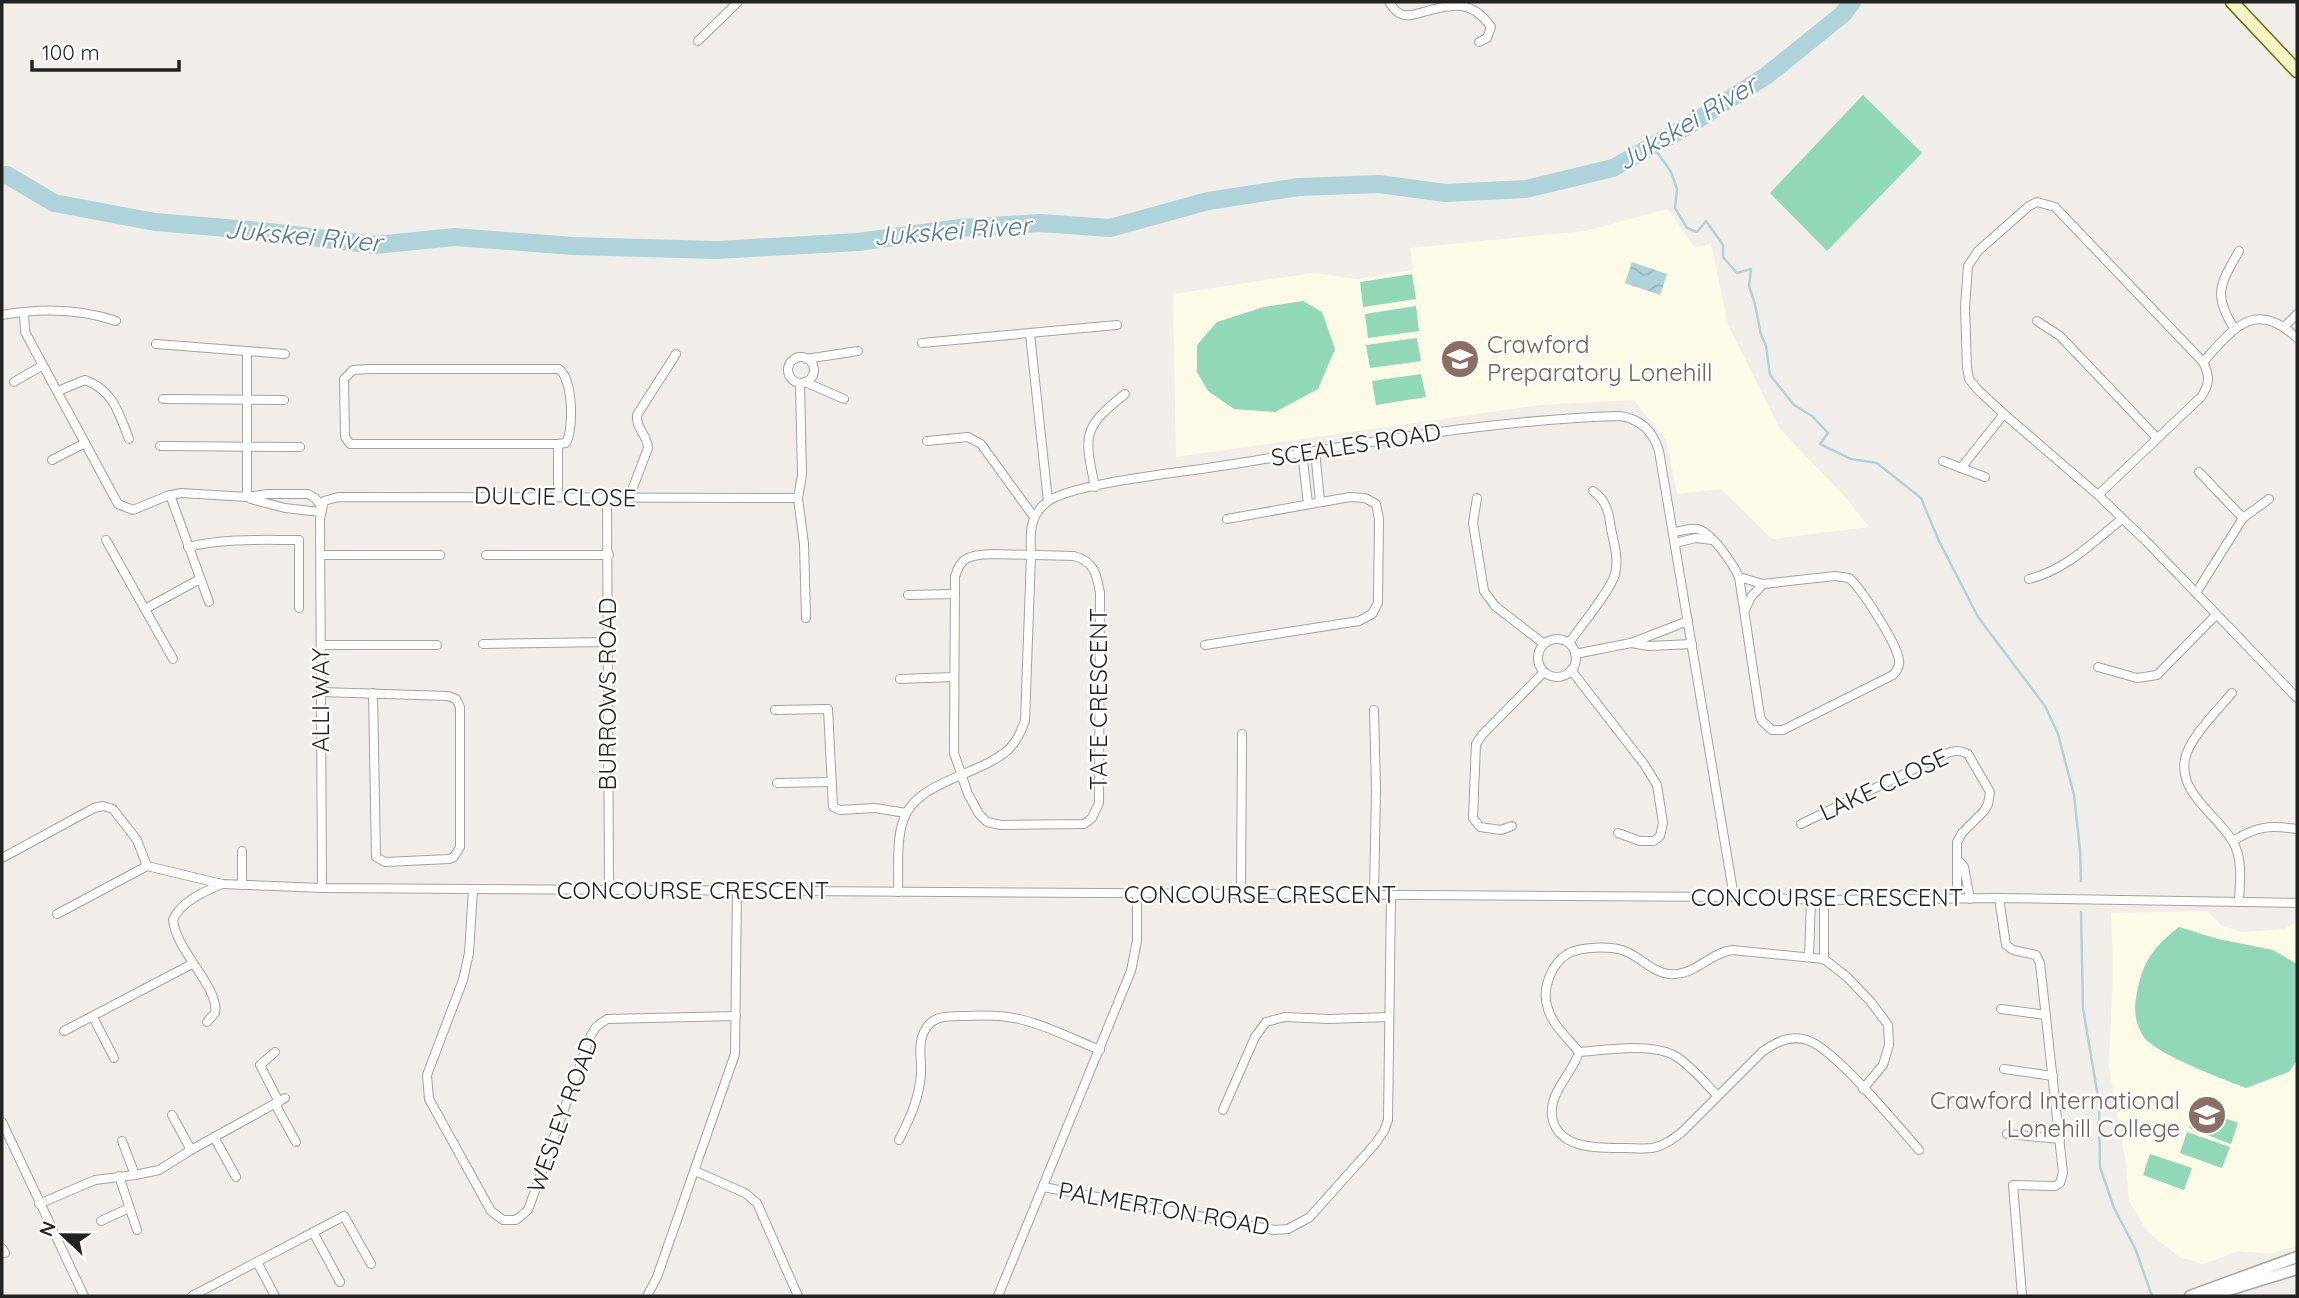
<svg xmlns="http://www.w3.org/2000/svg" width="2299" height="1298" font-family="Quicksand,sans-serif">
	<style>
		.education { fill: #fdfbe7 }
		.pitch { fill: #90d8b7 }
		.water { fill: url(#water-waves) }
		.lines { fill: none; stroke-linecap: round; stroke-linejoin: round }
		.stream { stroke: #afd3da; stroke-width: 2.5 }
		.river { stroke: #afd3da; stroke-width: 18 }
		.minor-casing { stroke: #a3a3a3; stroke-width: 10 }
		.tertiary-casing { stroke: #a3a3a3; stroke-width: 13 }
		.secondary-casing { stroke: #6d7210; stroke-width: 15 }
		.minor { stroke: #fff; stroke-width: 8 }
		.tertiary { stroke: #fff; stroke-width: 10 }
		.secondary { stroke: #f4f4c5; stroke-width: 12 }
		.labels { text-anchor: middle; stroke-width: 5; stroke-linejoin: round; paint-order: stroke }
		.education-label { font-size: 24px; fill: #785e54; stroke: #fff; text-anchor: start }
		.street-label { font-size: 24px; fill: #222; stroke: #fff }
		.water-label { font-size: 26px; font-style: italic; fill: #50799a; stroke: #fff }
	</style>
	<defs>
		<pattern id="water-waves" width="16" height="10" patternUnits="userSpaceOnUse" patternTransform="scale(1.75)"><rect width="16" height="10" fill="#afd3da"/><path d="M0 5q4-4 8 0t8 0" fill="none" stroke="#96b5bb"/></pattern>
	</defs>
	<rect width="100%" height="100%" fill="#f1eeea"/>
	<g class="education">
		<path d="M1668 209 1695 248 1711 243 1728 325 1780 429 1845 497 1869 527 1772 539 1721 489 1677 494 1667 441 1634 400 1540 405 1176 457 1173 294 1313 273 1358 279 1413 270 1410 248 1586 231Z"/>
		<path d="M2207 911 2222 926 2244 932 2285 929 2297 921V1246L2269 1254 2238 1251 2203 1264 2179 1257 2147 1231 2129 1201 2126 1163 2109 1067 2113 969 2111 913Z"/>
	</g>
	<g class="pitch">
		<path d="M1863 95 1922 153 1827 251 1770 193Z"/>
		<path d="M1412 274 1416 299 1363 307 1360 282Z"/>
		<path d="M1303 301 1322 312 1335 349 1318 389 1275 412 1234 409 1208 391 1197 372V345L1217 322 1264 307Z"/>
		<path d="M1416 306 1419 331 1368 338 1365 314Z"/>
		<path d="M1417 338 1421 361 1370 368 1366 345Z"/>
		<path d="M1421 374 1426 397 1376 405 1372 381Z"/>
		<path d="M2179 927 2218 939 2273 950 2297 964V1060L2289 1072 2246 1088C2224 1079 2151 1053 2142 1034 2133 1018 2134 1005 2138 988 2144 959 2156 945 2179 927Z"/>
		<path d="M2196 1107 2238 1123 2231 1144 2189 1128Z"/>
		<path d="M2187 1132 2230 1147 2222 1168 2180 1153Z"/>
		<path d="M2150 1154 2192 1168 2184 1190 2143 1175Z"/>
	</g>
	<path class="water" d="M1632 262 1667 274 1660 295 1625 283Z"/>
	<g class="lines">
		<g class="stream">
			<path d="M1653 146 1671 172 1677 189 1675 208 1687 228 1697 232 1706 221 1723 245V257L1737 273 1751 269 1749 286 1755 304 1761 335 1766 346 1770 375 1794 405 1812 416 1828 433 1820 444 1851 459 1877 463 1921 498 1939 541 1978 617 2045 706 2058 734 2074 795 2080 850 2081 881"/>
			<path d="M2081 912 2083 1008 2099 1103 2100 1167 2114 1208 2135 1248 2152 1296"/>
		</g>
		<path class="river" d="M2 176 7 175 54 203 155 222 261 231 375 245 455 237 573 246 717 250 858 242 960 228 1040 223 1110 228 1208 201 1299 187 1379 184 1445 193 1526 189 1613 168 1686 127 1766 76 1843 14 1852 2"/>
		<defs>
			<g id="minor">
				<path d="M1389 2C1392 6 1395 12 1401 14 1407 17 1416 14 1423 12 1454 3 1472 0 1491 27L1487 38 1479 42"/>
				<path d="M698 41 738 2"/>
				<path d="M24 313 25 332 118 504 133 510 167 496 181 493 247 497 267 494H308L315 498 321 506"/>
				<path d="M2 315C41 308 78 308 116 321"/>
				<path d="M2037 321 2060 336 2157 438"/>
				<path d="M2285 326 2297 314"/>
				<path d="M2234 328C2212 294 2221 283 2239 251"/>
				<path d="M1030 334 1048 501"/>
				<path d="M922 343 1117 325"/>
				<path d="M156 344 285 354"/>
				<circle cx="801" cy="370" r="13"/>
				<path d="M806 359 858 351"/>
				<path d="M2203 362C2233 329 2255 298 2297 338"/>
				<path d="M14 382 43 365"/>
				<path d="M805 382 844 399"/>
				<path d="M800 383 802 475 798 498 804 544 806 618"/>
				<path d="M58 391 85 380C113 390 119 413 129 439"/>
				<path d="M163 399 284 400"/>
				<path d="M927 441 968 437 981 444 1034 517"/>
				<path d="M160 446 300 447"/>
				<path d="M1315 451 1320 502"/>
				<path d="M1302 452 1308 504"/>
				<path d="M52 460 85 443"/>
				<path d="M1943 461 1961 468 2004 414"/>
				<path d="M1961 468 1985 477"/>
				<path d="M2199 472 2243 518"/>
				<path d="M1095 487C1084 435 1082 428 1125 394"/>
				<path d="M170 495 209 602"/>
				<path d="M2098 495 2201 397C2210 384 2210 376 2203 362L2055 207 2037 202 2029 206 1978 251 1968 266 1965 307 1967 367 1969 379 1977 389 2004 414 2098 495 2147 542 2297 698"/>
				<path d="M247 497V353"/>
				<path d="M558 497V444L566 443C574 429 573 379 559 369H369L353 370 344 379 345 437 350 444H558"/>
				<path d="M607 498 609 890"/>
				<path d="M629 498 648 448C648 436 635 427 637 415L676 354"/>
				<path d="M1477 498 1473 523 1484 591 1495 606 1544 644"/>
				<path d="M251 499 285 508 320 512"/>
				<path d="M1673 532C1681 531 1690 528 1697 529 1711 531 1733 564 1739 577L1760 716 1762 721 1772 730H1783L1893 675C1897 671 1900 667 1899 660 1897 644 1862 589 1849 578L1835 576 1763 584 1739 577"/>
				<path d="M106 540 173 659"/>
				<path d="M1675 543 1696 538 1712 540"/>
				<path d="M188 547C225 538 261 540 299 540V608"/>
				<path d="M991 554 1074 556C1094 561 1097 575 1100 593L1099 803 1092 818 1084 824 1001 825 987 822 979 814 968 794 954 753 955 577C960 556 972 555 991 554Z"/>
				<path d="M321 555H440"/>
				<path d="M486 555H609"/>
				<path d="M2029 579C2066 570 2093 542 2122 519"/>
				<path d="M2196 593 2243 518 2269 499"/>
				<path d="M908 595 955 594"/>
				<path d="M145 609 200 579"/>
				<path d="M1745 610 1751 597 1763 584"/>
				<circle cx="1557" cy="658" r="19"/>
				<path d="M1569 643C1580 627 1611 590 1615 574 1619 560 1614 543 1611 529 1609 513 1607 501 1593 491"/>
				<path d="M1631 643 1649 646 1692 644"/>
				<path d="M483 644 608 642"/>
				<path d="M321 645H437"/>
				<path d="M1205 645 1359 621 1372 614 1378 603 1379 519 1376 504 1365 498 1350 497 1227 519"/>
				<path d="M1575 654 1631 643 1688 621"/>
				<path d="M2098 667 2137 678 2157 675 2216 615"/>
				<path d="M1571 670 1644 764 1657 785 1663 823 1660 836 1654 841H1640L1618 833"/>
				<path d="M900 679 954 677"/>
				<path d="M321 692 448 696 456 699 460 707V847L454 857 449 859 385 862 376 857 373 693"/>
				<path d="M2232 693C2218 710 2189 738 2185 759 2178 794 2219 816 2233 842 2243 859 2240 882 2239 901"/>
				<path d="M775 710 828 709 833 807 840 810 875 808 906 813"/>
				<path d="M1374 710 1376 790 1374 895"/>
				<path d="M777 783 830 782"/>
				<path d="M1801 824 1939 757C1949 752 1957 748 1968 754L1990 792 1988 804 1984 811 1962 833 1957 842V899"/>
				<path d="M1512 826 1501 830 1480 827 1473 818 1476 744 1482 735 1544 672"/>
				<path d="M2233 841C2257 826 2270 825 2297 829"/>
				<path d="M2 858 94 808 103 806 113 809 137 840 147 866 57 914"/>
				<path d="M1958 860 1964 867 1970 899"/>
				<path d="M147 866 222 884 322 888 1734 897 1824 900 1999 898 2297 903"/>
				<path d="M242 885V851"/>
				<path d="M322 888 320 519 324 501 338 497 798 498"/>
				<path d="M473 890 469 953 463 980 427 1075 429 1099 491 1211 503 1220H516L528 1210 590 1037 596 1027 607 1019 736 1016"/>
				<path d="M898 892C899 870 896 842 903 821 916 780 980 776 1009 749 1017 741 1021 731 1025 721L1031 555C1030 534 1029 516 1047 502 1070 484 1175 473 1208 468 1346 447 1481 420 1620 416 1641 419 1653 431 1659 451L1734 897"/>
				<path d="M1241 894 1242 734"/>
				<path d="M1999 898 2006 945 2013 950 2036 955 2040 963 2063 1173 2060 1183 2055 1186 2013 1185 2022 1296"/>
				<path d="M1824 900V959"/>
				<path d="M1809 957 1811 899"/>
				<path d="M2001 1009 2046 1015"/>
				<path d="M93 1017 114 1058"/>
				<path d="M207 1022 215 1013C220 988 176 951 173 920 180 902 205 891 222 884"/>
				<path d="M64 1031 192 964"/>
				<path d="M275 1052 260 1065 279 1102"/>
				<path d="M1579 1052C1606 1050 1654 1042 1677 1057 1692 1067 1704 1082 1717 1095"/>
				<path d="M2004 1069 2053 1076"/>
				<path d="M1863 1089 1883 1065 1889 1045 1888 1025 1871 1002 1847 977 1824 959 1732 950C1709 953 1694 977 1669 974 1651 972 1639 955 1622 950 1608 946 1582 947 1569 953 1551 963 1541 990 1548 1009 1553 1026 1568 1038 1579 1052 1573 1073 1549 1092 1552 1116 1557 1150 1599 1148 1625 1148 1634 1148 1644 1149 1652 1148 1664 1146 1673 1139 1681 1133L1762 1052C1776 1042 1789 1035 1807 1040 1834 1048 1897 1125 1919 1150"/>
				<path d="M275 1104 296 1142"/>
				<path d="M1223 1110 1255 1037 1266 1022 1285 1017 1329 1019 1389 1017"/>
				<path d="M172 1115 191 1150"/>
				<path d="M2 1122 84 1296"/>
				<path d="M2007 1134 2060 1139"/>
				<path d="M214 1137 236 1177"/>
				<path d="M899 1140C910 1118 919 1099 921 1074 922 1062 918 1049 922 1037 929 1015 945 1016 965 1016 983 1015 1002 1015 1019 1019 1047 1025 1074 1040 1100 1050"/>
				<path d="M122 1141 135 1175"/>
				<path d="M695 1171 745 1193 757 1203 798 1296"/>
				<path d="M119 1176 137 1230"/>
				<path d="M1043 1187 1275 1230 1288 1229 1310 1217 1375 1144 1384 1131 1388 1120 1391 896"/>
				<path d="M39 1204 95 1180 135 1175 159 1170 191 1150 285 1098"/>
				<path d="M101 1221 129 1208"/>
				<path d="M313 1232 340 1282"/>
				<path d="M2 1248 5 1253"/>
				<path d="M257 1262 275 1296"/>
				<path d="M192 1296 344 1216 371 1264"/>
				<path d="M647 1296 657 1277 735 1054 737 890"/>
				<path d="M998 1296 1131 971 1137 941V894"/>
			</g>
			<g id="tertiary">
				<path d="M2190 1296 2297 1257"/>
				<path d="M2209 1296 2297 1269"/>
			</g>
			<path id="secondary" d="M2232 2 2297 71"/>
		</defs>
		<use href="#minor" class="minor-casing"/>
		<use href="#tertiary" class="tertiary-casing"/>
		<use href="#secondary" class="secondary-casing"/>
		<use href="#minor" class="minor"/>
		<use href="#tertiary" class="tertiary"/>
		<use href="#secondary" class="secondary"/>
	</g>
	<defs>
		<symbol id="school-disc" viewBox="-11 -11 22 22"><circle r="9.5" fill="#8d6e63" stroke="#fff"/><path d="M0-5L7-2L0 1L-7-2ZM-4 1L0 2.5L4 1V4Q0 6-4 4Z" fill="#fff"/></symbol>
	</defs>
	<g fill-rule="evenodd">
		<use href="#school-disc" x="1438" y="337" width="44" height="44"/>
		<use href="#school-disc" x="2185" y="1093" width="44" height="44"/>
	</g>
	<g class="labels">
		<g class="education-label">
			<text x="1487" y="353">Crawford<tspan x="1487" dy="28">Preparatory Lonehill</tspan></text>
			<text x="2180" y="1109" text-anchor="end">Crawford International<tspan x="2180" dy="28">Lonehill College</tspan></text>
		</g>
		<g class="street-label">
			<text transform="translate(1356 445) rotate(-9)" y="8">SCEALES ROAD</text>
			<text transform="translate(555 497) rotate(1)" y="8">DULCIE CLOSE</text>
			<text transform="translate(608 694) rotate(-90)" y="8">BURROWS ROAD</text>
			<text transform="translate(1099 699) rotate(-90)" y="8">TATE CRESCENT</text>
			<text transform="translate(321 700) rotate(-90)" y="8">ALLI WAY</text>
			<text transform="translate(1884 785) rotate(-25)" y="8">LAKE CLOSE</text>
			<text x="693" y="899">CONCOURSE CRESCENT</text>
			<text x="1260" y="903">CONCOURSE CRESCENT</text>
			<text x="1827" y="906">CONCOURSE CRESCENT</text>
			<text transform="translate(563 1115) rotate(-70)" y="8">WESLEY ROAD</text>
			<text transform="translate(1164 1209) rotate(10)" y="8">PALMERTON ROAD</text>
		</g>
		<g class="water-label">
			<text transform="translate(1687 123) rotate(-31)" y="9">Jukskei River</text>
			<text transform="translate(952 231) rotate(-4)" y="9">Jukskei River</text>
			<text transform="translate(303 236) rotate(5)" y="9">Jukskei River</text>
		</g>
	</g>
	<rect width="2299" height="1298" fill="none" stroke="#222222" stroke-width="7"/>
	<g transform="translate(63 1235) rotate(292)" stroke="#ffffff" stroke-width="5" paint-order="stroke">
	<path d="M0-5L12 26L0 18L-12 26Z" fill="#222222"/>
	<text y="-10" font-size="19" font-weight="bold" text-anchor="middle" fill="#222222">N</text>
	</g>
	<path d="M32 60v10h147v-10" fill="none" stroke="#222222" stroke-width="3.5"/>
	<text x="42" y="60" font-size="21" fill="#222222" stroke="#ffffff" stroke-width="5" paint-order="stroke">100 m</text>
</svg>
